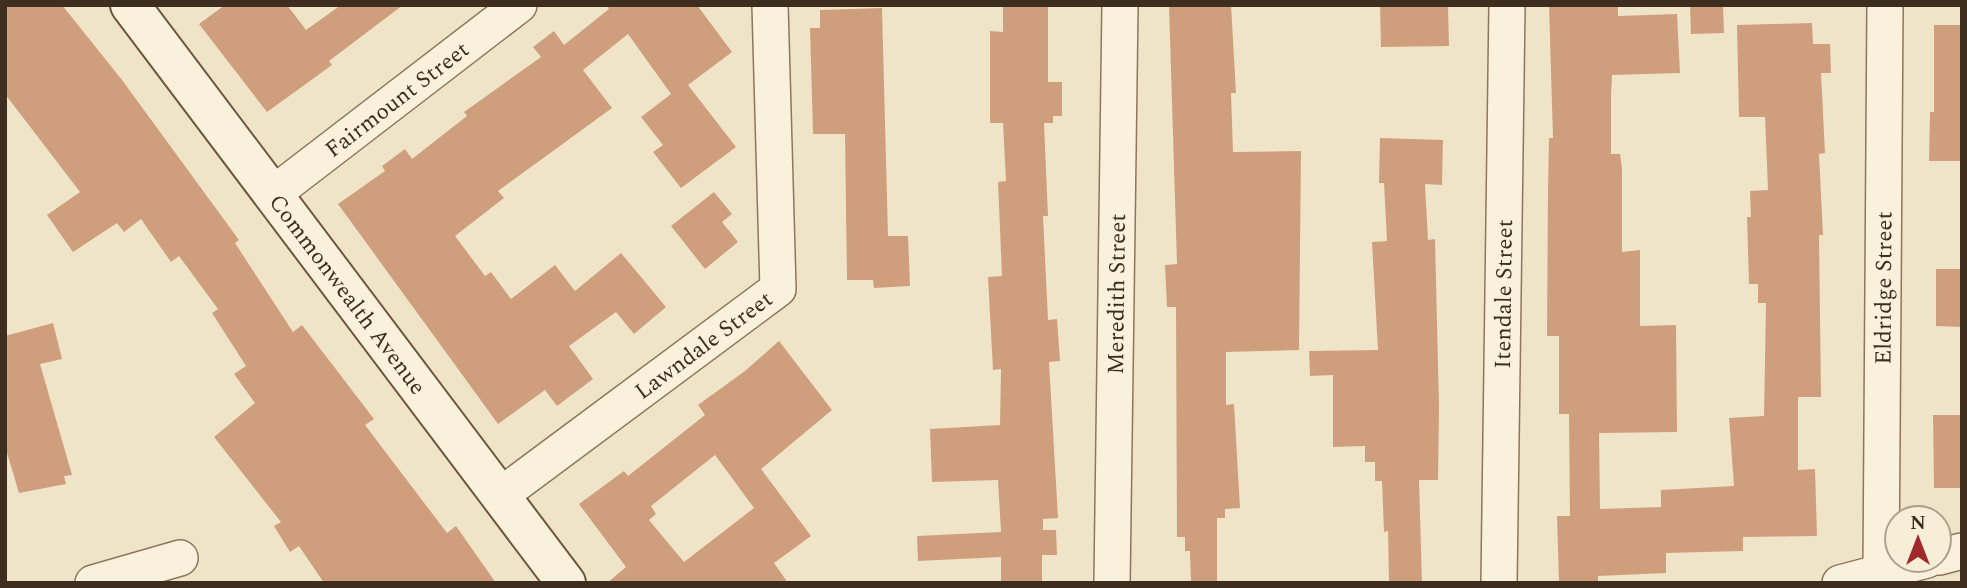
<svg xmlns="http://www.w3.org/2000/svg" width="1967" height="588" font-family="Spectral,serif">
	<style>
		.building { fill: #cf9f7d; fill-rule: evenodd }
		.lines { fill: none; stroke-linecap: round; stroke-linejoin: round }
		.street-casing { stroke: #8d765c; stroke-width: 38 }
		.secondary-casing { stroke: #6f573f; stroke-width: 42 }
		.street { stroke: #faf1dc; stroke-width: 35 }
		.secondary { stroke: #faf1dc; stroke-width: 38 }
		.labels { text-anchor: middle; stroke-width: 6; stroke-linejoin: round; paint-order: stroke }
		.street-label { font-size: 23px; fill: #3d2e20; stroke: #f7eed8 }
	</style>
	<rect width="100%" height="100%" fill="#f0e4c8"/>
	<g class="building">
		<path d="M5 5H62L122 80 239 240 235 243 293 332 302 325 374 419 365 425 447 533 456 526 496 583H324L299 546 290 552 274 526 281 522 214 437 255 403 234 374 246 366 212 313 218 309 179 256 171 262 141 219 124 232 117 223 73 252 47 215 80 192 5 94Z"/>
		<path d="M225 5H287L306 30 341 5H403L329 61 332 65 267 112 199 24Z"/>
		<path d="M607 5H697L732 52 688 85 736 147 681 188 653 152 663 145 641 117 671 94 628 34 583 70 612 108 498 191 504 198 455 236 485 276 491 272 511 299 555 265 575 291 621 253 666 307 634 334 616 312 569 346 593 379 557 406 545 390 498 424 338 204 385 171 382 166 405 149 412 159 467 116 464 112 541 57 533 47 554 31 564 45 609 9Z"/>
		<path d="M1003 5H1048V82H1062V116H1053V123H1044L1048 216H1043L1048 320 1057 319 1060 361 1049 362 1058 518 1043 519V530H1056L1057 555H1042V583H1001V557L918 561 917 536 1001 532 998 480 932 482 930 429 1000 425 1001 369 993 370 988 277 1002 276 998 182 1006 181 1003 123H990V31L1003 32Z"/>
		<path d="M1169 5H1231L1236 93H1231L1233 152 1301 151 1299 350 1226 352V405L1234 404 1240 508 1225 509V518H1217V583H1191L1190 551H1185V537H1177L1176 307H1167L1165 265 1177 264Z"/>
		<path d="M1380 5H1448L1449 46 1381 47Z"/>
		<path d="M1549 5H1618V16L1677 14 1680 73 1612 75 1611 96V154H1620L1622 169V252L1640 250V326L1676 325 1677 432 1599 433 1600 509 1661 507V490L1734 486 1729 418 1764 416 1766 303H1758V284H1749L1747 217H1751L1750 191 1768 190 1765 117H1739L1737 25 1812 23 1813 44H1830L1831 73H1821L1825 153 1819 154 1823 235H1819L1821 397H1798V470L1815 469 1817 536 1743 537V551L1666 553V573L1598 576V582L1559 583 1557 516H1570L1569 414H1559V336H1547L1548 188 1549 138H1553Z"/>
		<path d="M1690 5H1723L1724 33 1691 34Z"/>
		<path d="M882 8 888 236H908L910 286 874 288 873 280H847L845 134H813L810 28H820V10Z"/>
		<path d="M1934 25H1962V161H1929L1930 112H1934Z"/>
		<path d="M1380 138 1443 140 1442 185 1425 184 1428 240 1435 239 1439 406 1438 480H1419L1422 583H1389L1388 531 1384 532 1382 481H1375V462H1365V446L1333 447V375L1310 376 1309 351 1378 350 1372 242 1387 241 1384 183H1379Z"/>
		<path d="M714 192 732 214 722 222 738 242 705 269 671 226Z"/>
		<path d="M1936 269H1962V327L1936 326Z"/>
		<path d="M53 323 62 359 40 364 72 475 64 476 66 484 19 493 5 446V336Z"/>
		<path d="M779 341 832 410 761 469 811 536 774 563 788 583H607L626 567 579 504 624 471 628 476 705 415 698 405 745 371ZM715 455 754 508 684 562 649 520 656 514 651 506Z"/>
		<path d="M1933 415H1962V488H1934Z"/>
	</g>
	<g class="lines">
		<defs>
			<g id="street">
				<path id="s1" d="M273 194 519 5"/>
				<path id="s2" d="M501 495 778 289 770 5"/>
				<path d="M1939 557 1962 551"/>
				<path id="s3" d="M1881 572 1885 5"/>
				<path d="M93 583 180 558"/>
				<path id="s4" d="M1112 583 1120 5"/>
				<path id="s5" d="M1499 583 1507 5"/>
				<path d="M1840 583 1927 560"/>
			</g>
			<g id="secondary">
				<path id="s6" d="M130 5 566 583"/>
			</g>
		</defs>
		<use href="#street" class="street-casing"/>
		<use href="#secondary" class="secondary-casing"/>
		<use href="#street" class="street"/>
		<use href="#secondary" class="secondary"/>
	</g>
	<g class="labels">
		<g class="street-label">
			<text dy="8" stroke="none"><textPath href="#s1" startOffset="156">Fairmount Street</textPath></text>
			<text dy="8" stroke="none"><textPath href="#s3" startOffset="284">Eldridge Street</textPath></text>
			<text dy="8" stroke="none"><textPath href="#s6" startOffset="362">Commonwealth Avenue</textPath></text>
			<text dy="8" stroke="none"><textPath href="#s4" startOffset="289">Meredith Street</textPath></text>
			<text dy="8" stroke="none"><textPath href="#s5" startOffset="289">Itendale Street</textPath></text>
			<text dy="8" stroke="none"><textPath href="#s2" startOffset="252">Lawndale Street</textPath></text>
		</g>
	</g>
	<rect width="1967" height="588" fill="none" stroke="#3d2e20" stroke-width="14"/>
	<g transform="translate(1918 539)"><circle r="33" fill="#f7eed8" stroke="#ada18e" stroke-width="2"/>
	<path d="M0-5L12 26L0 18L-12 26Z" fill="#9e2a2b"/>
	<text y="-10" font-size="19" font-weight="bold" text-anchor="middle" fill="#3d2e20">N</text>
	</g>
</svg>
